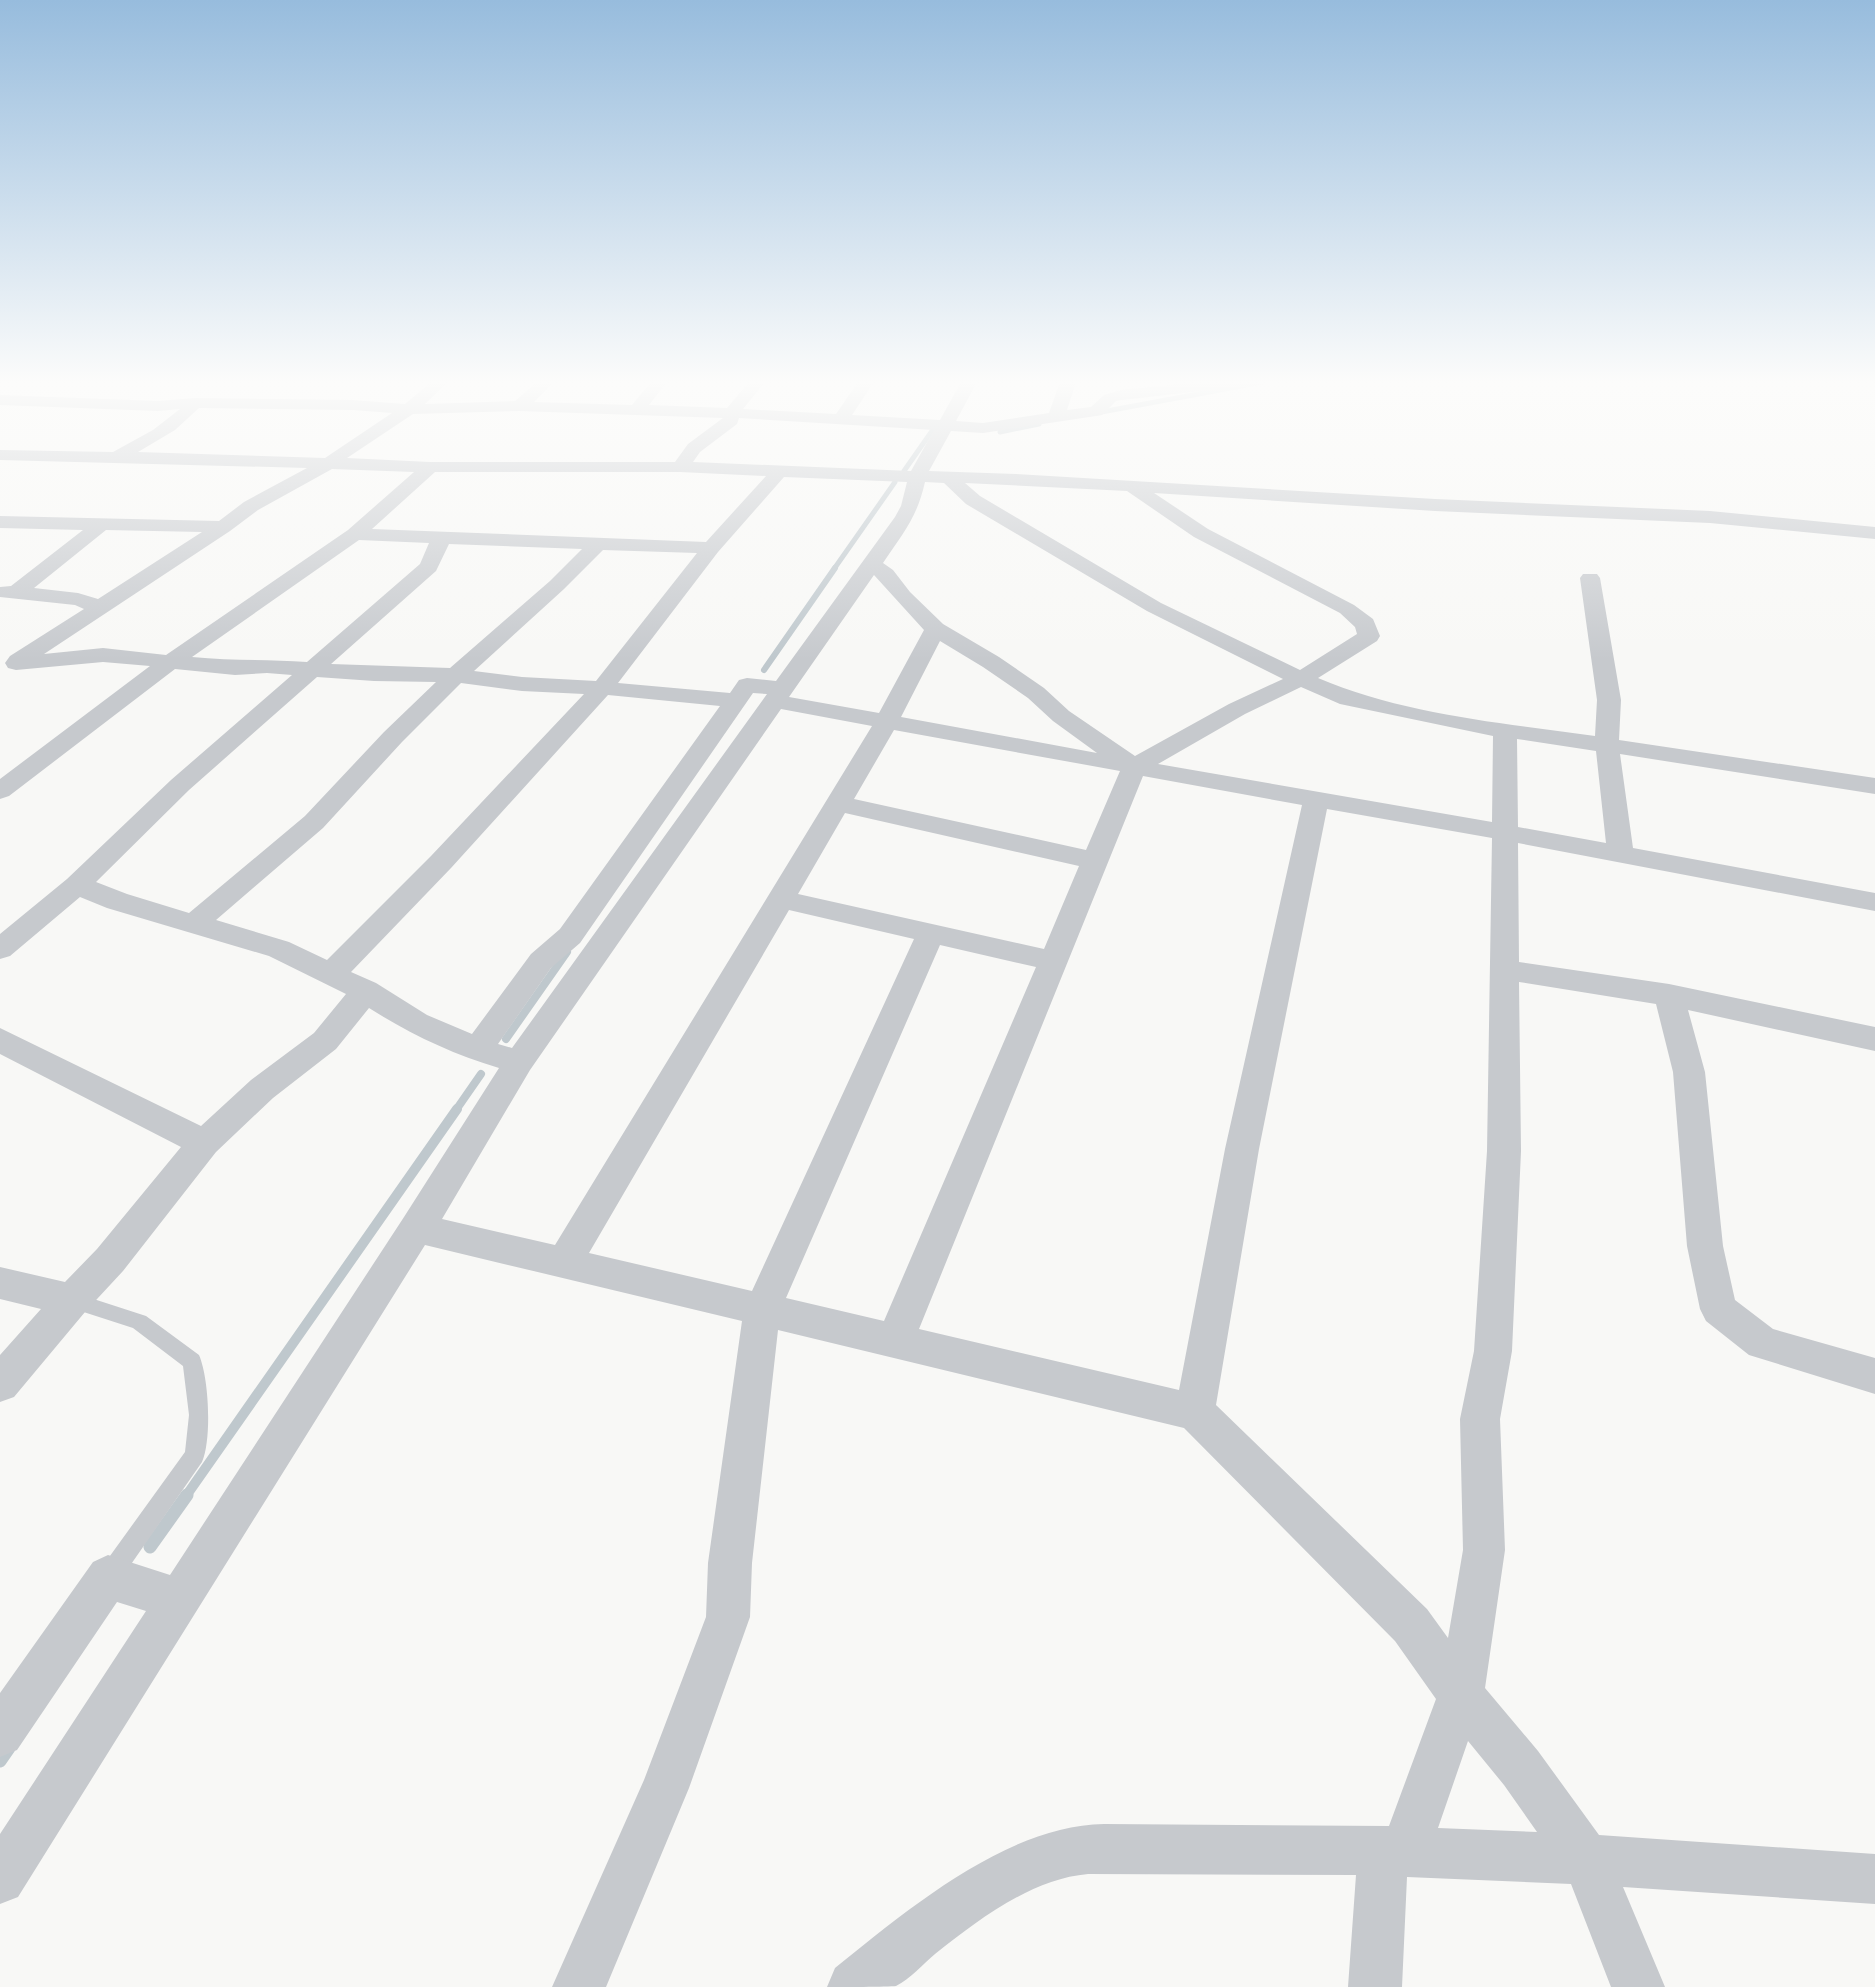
<svg xmlns="http://www.w3.org/2000/svg" width="1875" height="1987" font-family="Raleway,sans-serif">
	<style>
		.lines { fill: none; stroke-linecap: round; stroke-linejoin: round }
		.stream-far4 { stroke: #bfc8cd; stroke-width: 5 }
		.stream-far3 { stroke: #bfc8cd; stroke-width: 6 }
		.stream-far2 { stroke: #bfc8cd; stroke-width: 8 }
		.stream-far1 { stroke: #bfc8cd; stroke-width: 10 }
		.stream { stroke: #bfc8cd; stroke-width: 13 }
		.lane { fill: #c6c9cd; fill-rule: evenodd }
		.street { fill: #c6c9cd; fill-rule: evenodd }
	</style>
	<rect width="100%" height="100%" fill="#f8f8f6"/>
	<g class="lines">
		<g class="stream-far4">
			<path d="M1096 413 1263 382"/>
			<path d="M1000 432 1039 424"/>
			<path d="M904 471 932 431"/>
			<path d="M834 569 895 482"/>
		</g>
		<path class="stream-far3" d="M764 670 835 568"/>
		<g class="stream-far2">
			<path d="M506 1039 567 952"/>
			<path d="M456 1110 481 1074"/>
		</g>
		<path class="stream-far1" d="M186 1496 457 1109"/>
		<g class="stream">
			<path d="M150 1547 187 1495"/>
			<path d="M0 1761 9 1748"/>
		</g>
		<path class="lane" d="M72 1292 146 1316 199 1355C209 1378 212 1439 202 1462L118 1583 110 1586 102 1583 99 1575 102 1567 185 1452 189 1415 183 1366 133 1328 65 1306 63 1300 65 1294Z"/>
		<path class="street" d="M431 382H448L425 404 515 401 537 382H554L534 402 632 405 651 382H667L649 405 727 408 749 382H765L743 409 836 414 858 382H874L852 415 940 420 961 382H977L956 421 983 423 1049 413 1060 382H1076L1067 410 1091 407 1104 395 1121 390 1198 382H1244L1242 385 1236 387 1122 400 1116 401 1102 415 1096 416 983 433 951 431 929 471 1016 474 1435 499 1710 511 1875 527V539L1710 523 1435 511 1154 493 1208 529 1354 605 1373 619 1380 636 1377 641 1318 678C1405 715 1503 723 1595 736L1597 700 1580 578 1583 574H1597L1600 578 1621 700 1619 740 1875 778V794L1620 754 1633 848 1875 893V911L1518 843 1519 962 1669 984 1875 1027V1051L1688 1010 1705 1072 1723 1246 1735 1300 1773 1329 1875 1358V1394L1749 1355 1706 1321 1700 1309 1687 1246 1673 1072 1656 1004 1519 982 1521 1151 1512 1351 1500 1419 1505 1550 1485 1688 1538 1751 1599 1835 1875 1854V1904L1623 1887 1665 1987H1611L1571 1884 1407 1877 1402 1987H1348L1356 1875 1088 1874C1031 1879 978 1920 935 1954 923 1964 910 1979 896 1986 888 1987 840 1987 827 1987L835 1968C907 1910 1008 1825 1104 1824L1389 1826 1436 1699 1395 1641 1184 1428 778 1330 752 1563 750 1617 689 1788 606 1987H552L644 1780 706 1617 708 1563 742 1321 425 1245 18 1897 0 1904V1834L146 1611 117 1602 17 1750 0 1757V1693L93 1562 108 1555 170 1575 404 1217 499 1068C452 1054 410 1034 369 1008L336 1049 273 1098 216 1152 123 1271 85 1312 14 1397 0 1402V1355L41 1309 0 1299V1267L65 1282 97 1249 181 1147 0 1054V1028L201 1126 251 1080 314 1033 346 994 269 956 107 908 80 897 10 956 0 959V934L67 879 171 780 292 675 267 673 235 675 175 669 9 796 0 799V779L150 666 103 662 16 670 8 668 5 663 10 656 84 609 75 605 0 597V587L11 586 83 530 0 528V516L219 521 244 502 307 468 0 460V450L113 452 153 430 180 409 158 411 0 405V395L158 401 195 398 353 400 405 404ZM199 408 353 410 392 413 325 458 138 452 175 430ZM519 411 723 418 688 444 675 462H430L347 458 413 414ZM739 418 934 430 911 471 693 462 700 452 737 424ZM332 469 414 472 348 530 166 655 103 648 44 654 230 531 258 510ZM435 472H680L766 476 706 542 372 529ZM784 477 907 482 901 506 895 517 776 681 747 678 739 680 730 693 618 683 718 552ZM925 482 944 483 966 504 1147 611 1283 679 1229 704 1135 756 1069 711 1044 688 999 657 943 624 910 592 893 570 883 563C903 533 917 518 925 482ZM965 483 1127 491 1194 537 1340 613 1355 627 1357 634 1300 670 1161 603 980 496ZM106 530 202 532 98 599 78 593 34 588ZM359 540 429 543 420 564 307 662C268 659 230 661 192 657ZM449 544 582 549 550 581 450 668 331 664 436 571ZM603 550 697 553 596 681 522 677 474 671 564 589ZM874 575 924 630 879 713 789 697ZM940 641 983 667 1028 698 1053 721 1097 753 901 717ZM317 677 374 681 436 682 384 732 305 816 189 913 127 894 96 882 189 790ZM461 683 522 691 584 694 431 856 327 960 289 942 216 920 323 828 402 742ZM1301 687 1340 704 1493 736 1492 822 1158 764 1245 714ZM753 693 767 694 512 1048 498 1044 551 968 580 943ZM608 695 720 706 560 929 531 954 472 1034 427 1015 376 983 351 972 451 868ZM781 709 872 726 555 1245 442 1219 530 1070ZM894 730 1120 771 1086 850 854 799ZM1517 739 1596 751 1606 843 1518 827ZM1143 776 1302 805 1225 1149 1179 1390 919 1329ZM1327 809 1492 838 1487 1151 1474 1351 1460 1419 1463 1550 1448 1638 1427 1609 1216 1405 1259 1149ZM845 813 1079 866 1044 949 798 894ZM789 910 914 939 752 1291 589 1253ZM940 945 1036 967 884 1321 786 1298ZM1468 1741 1504 1785 1537 1832 1438 1828Z"/>
	</g>
	<linearGradient id="sky" x2="0" y2="1"><stop stop-color="#97bcdd"/><stop offset="0.58" stop-color="#fcfcfb"/><stop offset="1" stop-color="#fcfcfb" stop-opacity="0"/></linearGradient>
	<rect width="1875" height="660" fill="url(#sky)"/>
</svg>
